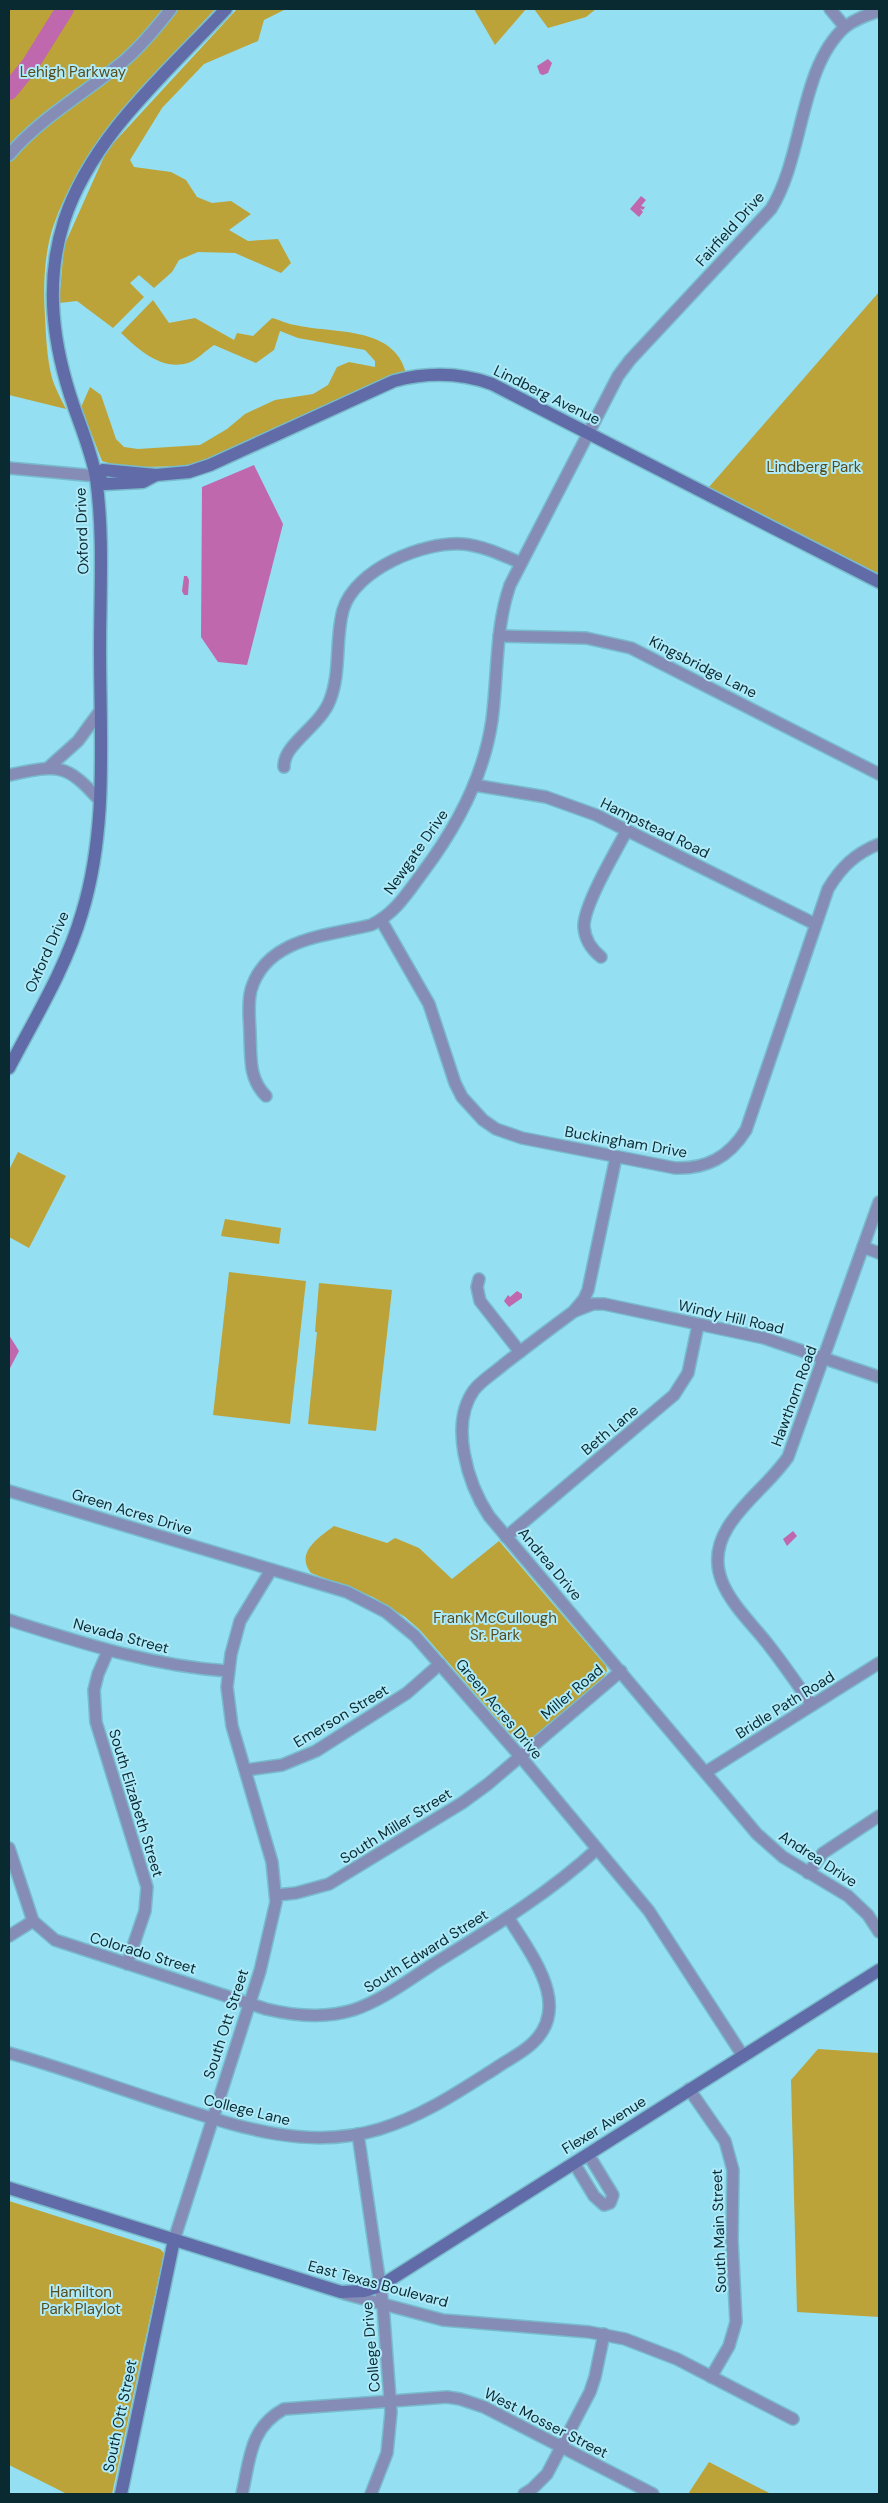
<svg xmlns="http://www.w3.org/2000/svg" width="888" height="2503" font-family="'DM Sans',sans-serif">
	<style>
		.green { fill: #bca339 }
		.water { fill: #bf68ad }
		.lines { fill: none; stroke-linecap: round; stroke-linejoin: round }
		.river { stroke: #bf68ad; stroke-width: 18 }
		.street-casing { stroke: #78bbcc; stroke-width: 14 }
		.secondary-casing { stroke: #78bbcc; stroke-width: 15 }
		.street { stroke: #858db7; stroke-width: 11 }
		.secondary { stroke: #616ba8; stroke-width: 12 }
		.labels { text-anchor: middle; stroke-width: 4; stroke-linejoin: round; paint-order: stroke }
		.park-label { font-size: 15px; fill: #574c1c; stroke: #afeaf9 }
		.street-label { font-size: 15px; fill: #0a2a32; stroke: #afeaf9 }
	</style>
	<rect width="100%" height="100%" fill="#94dff2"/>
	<g class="green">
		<path d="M9 9H215C157 73 81 143 53 227 44 255 43 288 45 317 46 337 47 359 52 378 55 388 61 399 66 409L9 395Z"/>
		<path d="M237 9H286L264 20 258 41 204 64 162 108 130 160 134 167 171 172 186 180 197 197 212 203 231 201 251 214 229 230 248 241 278 239 291 263 281 273 235 253 198 252 179 260 172 272 154 288 139 275 130 283 144 297 113 328 77 301 59 303 64 246 107 150Z"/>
		<path d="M474 9H526L495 45Z"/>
		<path d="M534 9H596L586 17 548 28Z"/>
		<path d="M879 292V575L709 487Z"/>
		<path d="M153 300 169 323 195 318 234 340 237 333 253 336 272 318C280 320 287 324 295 325 332 334 394 325 406 373L193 466 141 467 119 466 102 461 81 407 90 387 101 395 116 439 124 447 138 449 200 445 227 429 245 414 275 400 313 394 328 385 337 367 349 362 375 367V361L365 350 298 338 280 331 274 350 256 363 214 345C206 350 196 361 188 363 161 371 138 349 121 333Z"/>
		<path d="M18 1152 66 1176 29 1248 9 1237V1170Z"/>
		<path d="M225 1219 281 1228 279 1244 221 1236Z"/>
		<path d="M229 1272 306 1281 290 1424 213 1415Z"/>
		<path d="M319 1283 392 1290 376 1431 308 1424 317 1332H315Z"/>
		<path d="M334 1526 387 1543 395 1538 419 1548 452 1579 499 1541 606 1666 607 1671 603 1678 536 1736 525 1743 516 1740 420 1630 405 1617 373 1597 311 1573C295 1553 318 1538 334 1526Z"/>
		<path d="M818 2049 879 2053V2317L797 2312 791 2080Z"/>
		<path d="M9 2201 160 2249 164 2253 112 2494H67L9 2465Z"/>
		<path d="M709 2462 771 2494H688Z"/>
	</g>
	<g class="water">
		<path d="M548 59 552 63 548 73 543 75 540 74 537 66Z"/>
		<path d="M641 196 646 200 641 206 645 207 643 210 640 208 643 212 639 217 630 209Z"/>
		<path d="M254 465 283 524 247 665 218 662 201 637 202 487Z"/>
		<path d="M184 576H187L189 580 188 595H184L182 591Z"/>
		<path d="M517 1291 522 1294V1298L509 1307 504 1301 508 1295 510 1297Z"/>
		<path d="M9 1335 19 1351 9 1370Z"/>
		<path d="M793 1531 797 1536 787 1546 783 1539Z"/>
	</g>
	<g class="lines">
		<path class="river" d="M9 91 30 65 65 9"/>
		<defs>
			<g id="street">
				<path d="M830 9 845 27"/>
				<path d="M9 155C41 117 87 92 125 60 142 45 157 27 171 9"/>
				<path d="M9 468 96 476"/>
				<path d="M499 636 586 638 631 648 879 774"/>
				<path d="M49 767 78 741 100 711"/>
				<path d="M284 767C283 744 320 727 330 700 341 672 335 639 343 610 355 569 424 541 463 544 484 546 502 555 521 563"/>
				<path d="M9 775C57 765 66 762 100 801"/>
				<path d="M474 785 546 797 596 815 815 924"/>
				<path d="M381 920 429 1004 455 1083 462 1097 483 1120 496 1129 522 1138 675 1168C707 1169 729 1157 746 1130L828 889C841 867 856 853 879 844"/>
				<path d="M601 957C591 949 585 940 584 927 583 906 616 851 627 830"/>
				<path d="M266 1096C249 1079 251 1059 250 1036 250 1021 247 1005 251 990 266 938 326 936 371 925 395 914 408 892 423 872 456 828 484 776 492 720 498 675 495 628 510 585L618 376 630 360 771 209C804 157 799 68 845 27 855 19 867 15 879 11"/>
				<path d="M616 1157 588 1290 584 1299 573 1312C550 1329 526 1347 503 1365 494 1373 482 1380 474 1390 449 1425 468 1484 489 1516L757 1834 783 1857 848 1896 868 1915 879 1932"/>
				<path d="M863 1247 879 1253"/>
				<path d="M479 1279 477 1287 480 1301 520 1352"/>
				<path d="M575 1311 593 1304H604L764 1338 879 1377"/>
				<path d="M9 1491 347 1592 386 1612 415 1636 520 1756 649 1911 743 2056"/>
				<path d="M506 1537 674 1395 688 1373 698 1325"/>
				<path d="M9 1620C82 1643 152 1666 228 1671"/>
				<path d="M108 1651 98 1674 94 1690 96 1722 147 1887 145 1911 127 1964"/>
				<path d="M812 1705C797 1684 783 1663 767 1643 740 1609 698 1575 728 1527 744 1501 771 1482 788 1457L879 1202"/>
				<path d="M246 1770 282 1765 316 1751 407 1693 440 1664"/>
				<path d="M706 1772 879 1663"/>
				<path d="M9 1848 33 1921 55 1940 266 2009C295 2016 324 2019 353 2010 381 2001 407 1981 432 1965 490 1929 547 1895 597 1849"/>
				<path d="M808 1873 823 1853 879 1816"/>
				<path d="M277 1895 296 1893 329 1884 462 1803 488 1784 621 1671"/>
				<path d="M9 1936 33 1921"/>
				<path d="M9 2053C63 2068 117 2088 170 2105 239 2127 308 2151 380 2129 423 2116 458 2092 496 2068 506 2061 518 2055 528 2047 576 2009 531 1955 508 1917"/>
				<path d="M689 2089 725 2141 733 2170 732 2240 736 2322 729 2346 711 2377"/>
				<path d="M358 2134 383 2305 391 2412 387 2453 371 2494"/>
				<path d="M574 2163 594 2196 604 2205 610 2203 613 2195 588 2154"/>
				<path d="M174 2240 260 1971 276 1902 272 1862 232 1726 227 1687 231 1654 240 1621 271 1570"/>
				<path d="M345 2294 443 2320 589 2332 625 2339 677 2359 793 2419"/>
				<path d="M242 2494C250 2460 249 2428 284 2409L447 2397 460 2399 484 2407 653 2494"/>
				<path d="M524 2494 532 2489 547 2474 590 2392 595 2377 604 2334"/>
			</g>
			<g id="secondary">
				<path d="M103 470 156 475 143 482 105 484 96 476Z"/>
				<path d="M156 475 189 472 210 465 394 381C428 372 459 372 492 384L879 582"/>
				<path d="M9 1068C35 1018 66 968 82 913 108 828 100 738 100 650 100 593 104 535 96 478 92 454 82 430 74 407 53 346 44 284 64 221 91 137 167 72 226 9"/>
				<path d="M9 2188 341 2292 364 2291 380 2286 879 1970"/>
				<path d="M121 2494 174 2240"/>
			</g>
		</defs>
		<use href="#street" class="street-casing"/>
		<use href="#secondary" class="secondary-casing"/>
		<use href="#street" class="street"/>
		<use href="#secondary" class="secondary"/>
	</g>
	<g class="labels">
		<g class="park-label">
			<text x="73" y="77">Lehigh Parkway</text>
			<text x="814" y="472">Lindberg Park</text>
			<text x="495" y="1623">Frank McCullough<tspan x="495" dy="17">Sr. Park</tspan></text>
			<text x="81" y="2297">Hamilton<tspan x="81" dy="17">Park Playlot</tspan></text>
		</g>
		<g class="street-label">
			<text transform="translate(730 229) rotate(-48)" y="5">Fairfield Drive</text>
			<text transform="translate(547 395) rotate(26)" y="5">Lindberg Avenue</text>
			<text transform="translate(82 531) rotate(-92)" y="5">Oxford Drive</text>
			<text transform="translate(703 667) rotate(27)" y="5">Kingsbridge Lane</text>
			<text transform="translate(655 828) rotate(26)" y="5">Hampstead Road</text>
			<text transform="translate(416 852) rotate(-55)" y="5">Newgate Drive</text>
			<text transform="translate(47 952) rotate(-66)" y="5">Oxford Drive</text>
			<text transform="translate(626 1142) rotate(10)" y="5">Buckingham Drive</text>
			<text transform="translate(731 1317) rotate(13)" y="5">Windy Hill Road</text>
			<text transform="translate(794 1396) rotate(-70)" y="5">Hawthorn Road</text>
			<text transform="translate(610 1430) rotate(-40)" y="5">Beth Lane</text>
			<text transform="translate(132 1512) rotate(17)" y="5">Green Acres Drive</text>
			<text transform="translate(550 1564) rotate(50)" y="5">Andrea Drive</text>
			<text transform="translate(121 1636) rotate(15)" y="5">Nevada Street</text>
			<text transform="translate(572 1692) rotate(-40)" y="5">Miller Road</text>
			<text transform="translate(785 1705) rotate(-32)" y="5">Bridle Path Road</text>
			<text transform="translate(499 1709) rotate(50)" y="5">Green Acres Drive</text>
			<text transform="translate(341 1716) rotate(-31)" y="5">Emerson Street</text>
			<text transform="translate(136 1803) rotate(73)" y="5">South Elizabeth Street</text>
			<text transform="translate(396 1826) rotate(-32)" y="5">South Miller Street</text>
			<text transform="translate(818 1859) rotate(33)" y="5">Andrea Drive</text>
			<text transform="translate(426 1951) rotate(-32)" y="5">South Edward Street</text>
			<text transform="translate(143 1953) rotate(17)" y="5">Colorado Street</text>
			<text transform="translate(226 2024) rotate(-72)" y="5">South Ott Street</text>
			<text transform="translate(247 2110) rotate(14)" y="5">College Lane</text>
			<text transform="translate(604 2125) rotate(-32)" y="5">Flexer Avenue</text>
			<text transform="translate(719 2231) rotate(-92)" y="5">South Main Street</text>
			<text transform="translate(378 2284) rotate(15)" y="5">East Texas Boulevard</text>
			<text transform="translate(371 2347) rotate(-95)" y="5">College Drive</text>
			<text transform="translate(120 2416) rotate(-78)" y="5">South Ott Street</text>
			<text transform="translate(546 2423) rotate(27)" y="5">West Mosser Street</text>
		</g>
	</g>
	<rect width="888" height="2503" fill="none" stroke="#0a2a32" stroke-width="20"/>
</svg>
